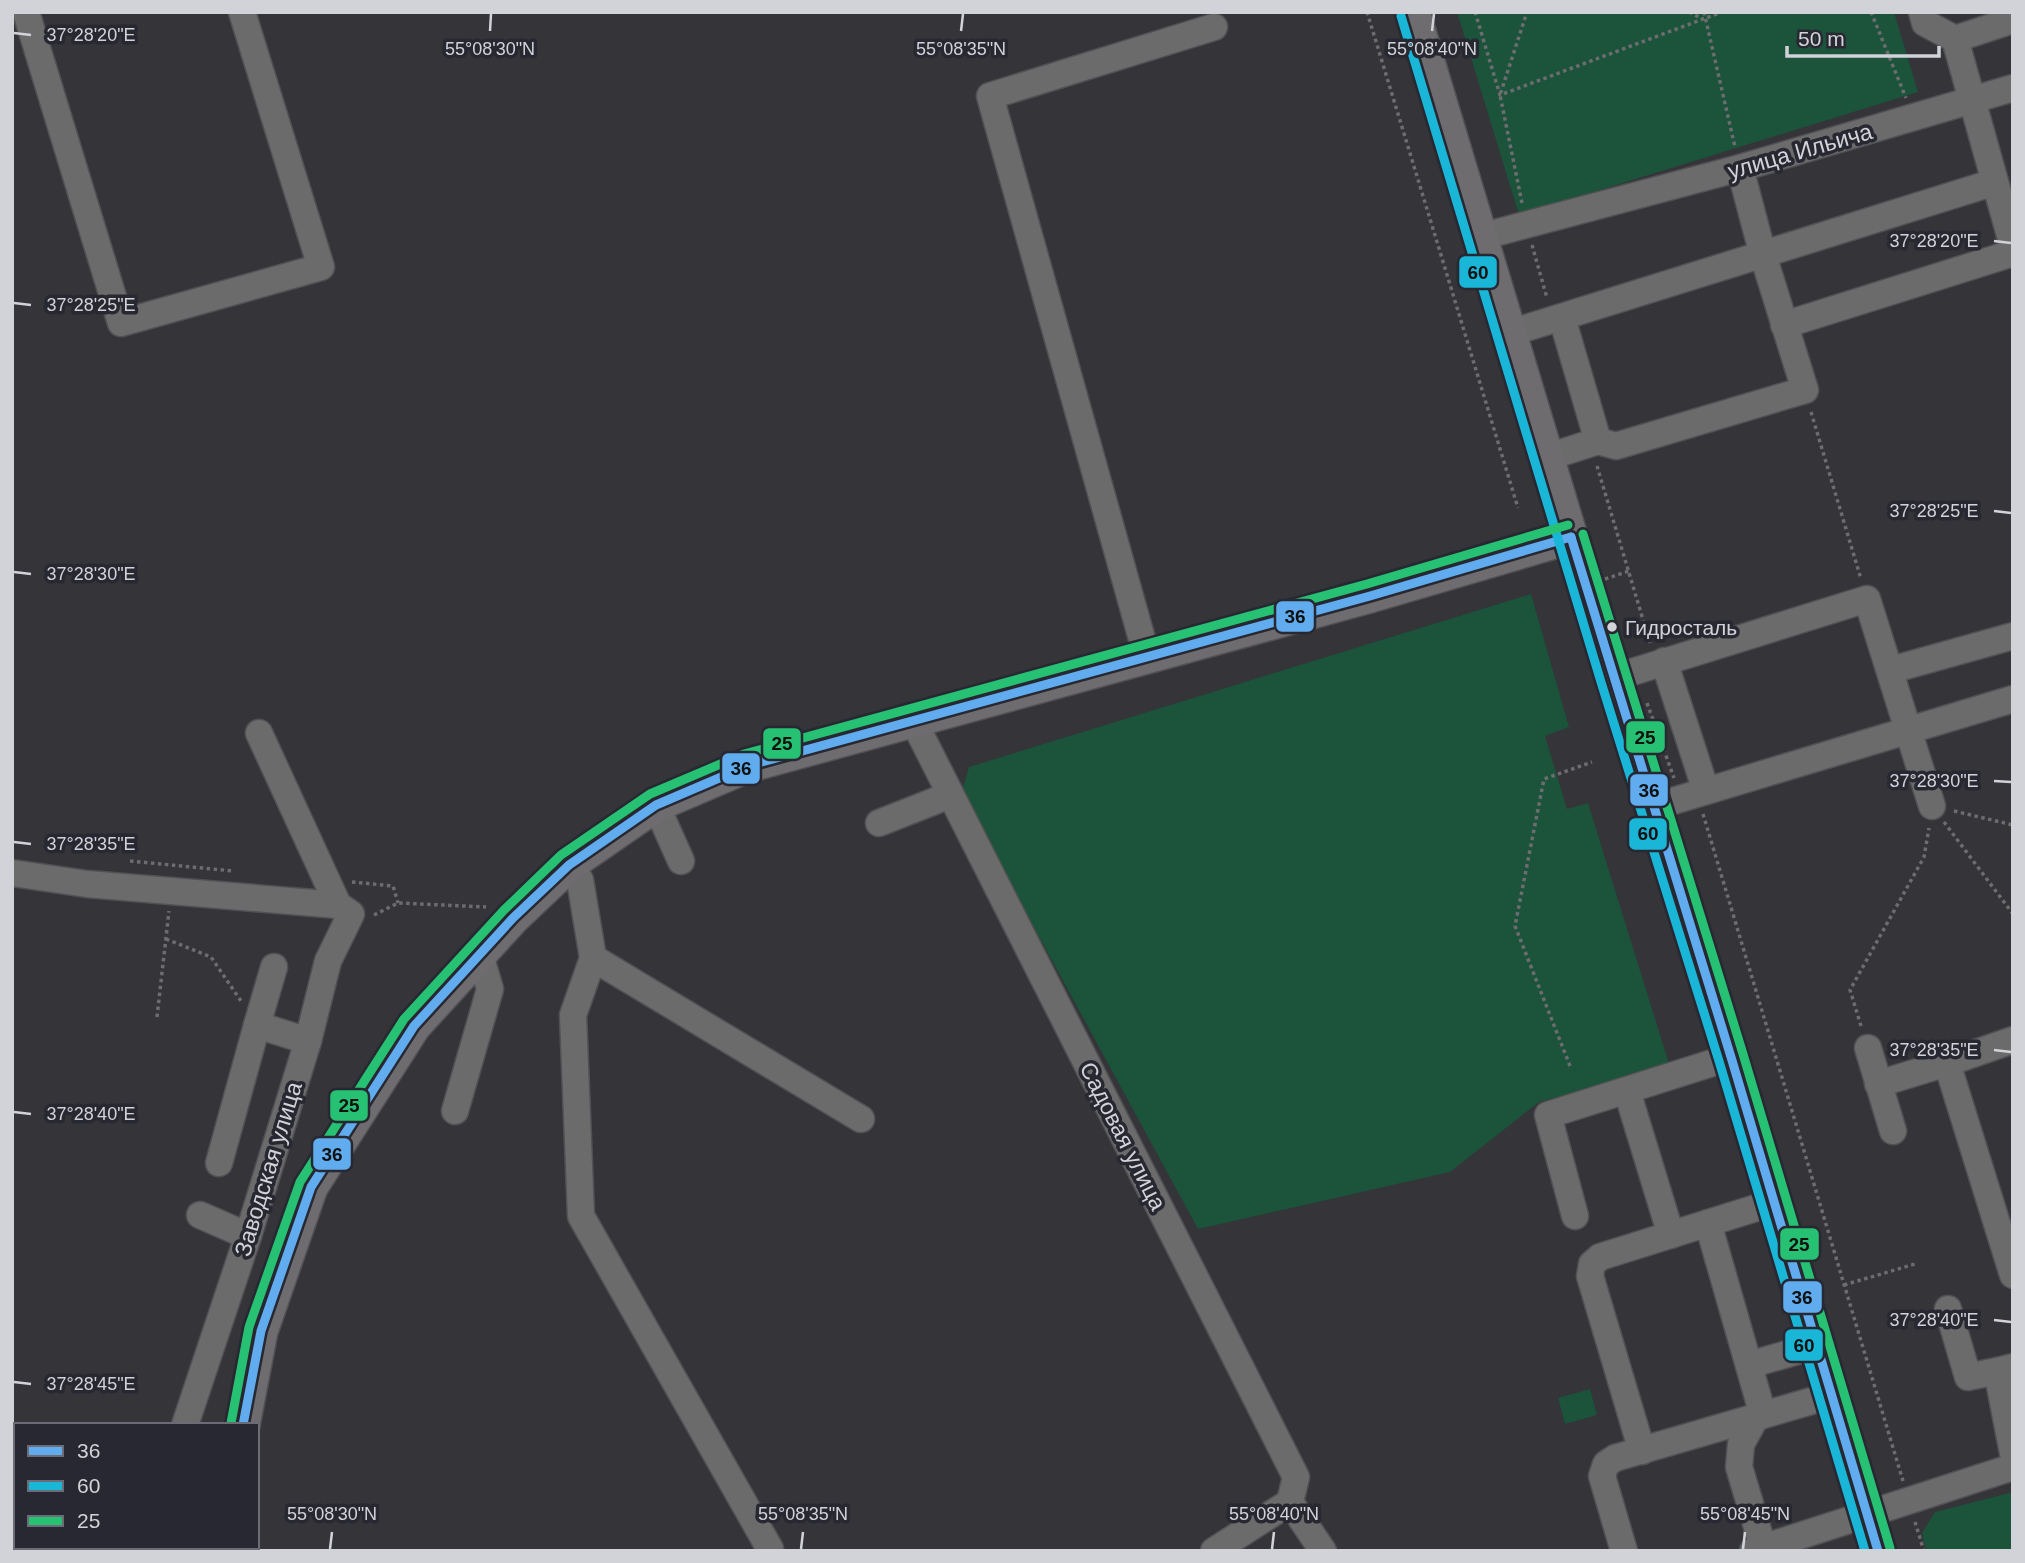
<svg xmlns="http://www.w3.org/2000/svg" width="2025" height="1563" font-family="Helvetica,sans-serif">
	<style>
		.green { fill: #1b533b }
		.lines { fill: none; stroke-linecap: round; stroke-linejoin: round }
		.minor-casing { stroke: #515155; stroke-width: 29 }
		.major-casing { stroke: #515155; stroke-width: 36 }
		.path { stroke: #6d6d6f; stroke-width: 3.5; stroke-dasharray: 3.5 3.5; stroke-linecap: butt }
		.minor { stroke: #6c6b6c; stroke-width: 26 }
		.major { stroke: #6e6c6e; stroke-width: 33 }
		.bus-1-casing { stroke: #272832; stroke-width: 14 }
		.bus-2-casing { stroke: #272832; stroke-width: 14 }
		.bus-3-casing { stroke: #272832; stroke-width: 14 }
		.bus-1 { stroke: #60acee; stroke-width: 9 }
		.bus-2 { stroke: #1ab6d8; stroke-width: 9 }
		.bus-3 { stroke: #26c172; stroke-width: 9 }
		.ticks { fill: none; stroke: #d2d3d9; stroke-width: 2.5 }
		.bus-dot { fill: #d2d3d9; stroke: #272832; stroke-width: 2.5 }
		.labels { text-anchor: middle; stroke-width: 7; stroke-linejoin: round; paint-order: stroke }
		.bus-label { font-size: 21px; fill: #d2d3d9; stroke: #272832; text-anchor: start }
		.street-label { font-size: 23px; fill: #d2d3d9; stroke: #272832 }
		.ticks-label { font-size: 18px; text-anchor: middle; fill: #d2d3d9; stroke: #272832; stroke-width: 7; stroke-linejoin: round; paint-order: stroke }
		.line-badge { stroke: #272832; stroke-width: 2.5 }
		.pale-badge-label { font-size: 19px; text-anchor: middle; font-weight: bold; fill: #111 }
	</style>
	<rect width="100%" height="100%" fill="#343439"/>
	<g class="green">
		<path d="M1457 12H1894L1918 92 1519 215Z"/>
		<path d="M1531 594 1569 727 1545 736 1567 809 1588 803 1670 1067 1539 1102 1450 1172 1198 1229 980 828 963 787 969 767Z"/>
		<path d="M1590 1389 1597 1415 1565 1424 1558 1398Z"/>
		<path d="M2013 1492V1551H1926L1922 1533 1935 1512Z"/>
	</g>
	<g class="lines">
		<defs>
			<g id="minor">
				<path d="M26 12 121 323 321 267 242 12"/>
				<path d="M1922 12 1925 23 1955 39 2013 246"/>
				<path d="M1955 39 2013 20"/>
				<path d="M1480 237 1740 168 2013 88"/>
				<path d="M1562 318 1598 441"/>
				<path d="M1784 325 2013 253"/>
				<path d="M1510 333 1995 182"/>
				<path d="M1548 457 1598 441 1616 446 1805 390 1763 255 1740 168"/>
				<path d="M1571 537 1613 678 1731 1057 1878 1551"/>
				<path d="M1147 657 990 96 1214 27"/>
				<path d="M1664 661 1706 791"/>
				<path d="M1891 670 2013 636"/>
				<path d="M1613 678 1867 599 1932 806"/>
				<path d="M913 720 1296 1477 1290 1502 1323 1551"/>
				<path d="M656 805 681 861"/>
				<path d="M1653 807 2013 699"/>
				<path d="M879 823 950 795"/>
				<path d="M569 865 580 880 593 958 573 1015 581 1216 770 1549 769 1551"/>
				<path d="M12 873 87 884 338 905"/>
				<path d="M593 958 861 1119"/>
				<path d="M274 967 257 1025 308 1041"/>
				<path d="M2013 1040 1947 1063 2013 1275"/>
				<path d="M1868 1048 1893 1131"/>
				<path d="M1878 1084 1947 1063"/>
				<path d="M1627 1091 1671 1235"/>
				<path d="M455 1111 490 989 480 955"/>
				<path d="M219 1163 257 1025"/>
				<path d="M200 1215 248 1236"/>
				<path d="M1575 1216 1548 1115 1731 1057"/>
				<path d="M1708 1223 1763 1415"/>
				<path d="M1948 1309 1968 1377 1997 1371"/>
				<path d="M1749 1365 1818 1345"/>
				<path d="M2013 1367 1997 1371 2013 1453"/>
				<path d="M1756 1417 1741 1444 1739 1467 1763 1547"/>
				<path d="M185 1425 248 1236 308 1041 328 961 351 914 338 905 259 733"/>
				<path d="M1642 1451 1590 1276 1592 1264 1600 1257 1775 1202"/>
				<path d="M12 1499 16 1498"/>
				<path d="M117 1551 118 1547"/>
				<path d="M1214 1551 1290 1502"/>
				<path d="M1624 1551 1602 1476 1606 1464 1615 1458 1832 1395"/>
				<path d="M1753 1551 2013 1467"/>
			</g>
			<g id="major">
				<path d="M243 1425 261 1331 311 1187 414 1026 513 918 569 865 656 805 747 766 1370 596 1571 537 1413 12"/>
				<path d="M218 1551 219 1547"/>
			</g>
		</defs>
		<use href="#minor" class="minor-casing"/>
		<use href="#major" class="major-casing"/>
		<g class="path">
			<path d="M1367 12 1518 508"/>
			<path d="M1475 12 1500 95 1722 12"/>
			<path d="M1689 12 1703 19"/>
			<path d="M1704 12 1735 147"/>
			<path d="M1871 12 1906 98"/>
			<path d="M1522 203 1500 95 1527 12"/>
			<path d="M1532 245 1547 298"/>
			<path d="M1811 412 1861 579"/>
			<path d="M1597 466 1650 643"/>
			<path d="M1605 579 1629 571"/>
			<path d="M1647 703 1674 778"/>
			<path d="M1954 811 2013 825"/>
			<path d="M1703 814 1903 1481"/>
			<path d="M1944 822 2013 914"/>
			<path d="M130 861 233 871"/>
			<path d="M352 882 393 886 398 903"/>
			<path d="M374 915 398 903 486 907"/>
			<path d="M166 939 211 957 241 1001"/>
			<path d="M157 1017 169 911"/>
			<path d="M1861 1026 1850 990 1924 857 1929 828"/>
			<path d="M1570 1066 1515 926 1544 779 1592 762"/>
			<path d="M1844 1285 1915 1264"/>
			<path d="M1915 1522 1924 1551"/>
		</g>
		<use href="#minor" class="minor"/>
		<use href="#major" class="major"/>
		<defs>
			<g id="bus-1">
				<path d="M1571 537 1731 1057 1878 1551"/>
				<path d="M243 1425 261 1331 311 1187 414 1026 513 918 569 865 656 805 747 766 1370 596 1571 537"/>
			</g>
			<path id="bus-2" d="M1401 16 1601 682 1719 1061 1865 1551"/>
			<g id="bus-3">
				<path d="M1583 534 1743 1054 1890 1548"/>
				<path d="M231 1423 249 1327 300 1182 404 1019 504 910 561 855 650 794 744 754 1367 584 1568 525"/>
			</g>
		</defs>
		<use href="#bus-1" class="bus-1-casing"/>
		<use href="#bus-2" class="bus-2-casing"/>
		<use href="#bus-3" class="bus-3-casing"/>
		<use href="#bus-1" class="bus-1"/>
		<use href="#bus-2" class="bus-2"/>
		<use href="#bus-3" class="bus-3"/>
	</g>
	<path class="ticks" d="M490 31 491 14M961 31 963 14M1432 31 1434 14M14 33 31 35M1994 241 2011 243M14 303 31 305M1994 511 2011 513M14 572 31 574M1994 781 2011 782M14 842 31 844M1994 1050 2011 1052M14 1112 31 1114M1994 1320 2011 1322M14 1382 31 1384M330 1549 332 1532M801 1549 803 1532M1272 1549 1274 1532M1743 1549 1745 1532"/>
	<circle class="bus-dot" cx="1612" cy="627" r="6"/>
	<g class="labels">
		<g class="bus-label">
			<text x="1625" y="635">Гидросталь</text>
		</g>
		<g class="street-label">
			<text transform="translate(1800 151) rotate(-16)" y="8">улица Ильича</text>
			<text transform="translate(1123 1136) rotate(63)" y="8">Садовая улица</text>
			<text transform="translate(268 1169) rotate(-73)" y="8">Заводская улица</text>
		</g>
	</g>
	<g class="ticks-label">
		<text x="91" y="41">37°28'20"E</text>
		<text x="490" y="55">55°08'30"N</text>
		<text x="961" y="55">55°08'35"N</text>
		<text x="1432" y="55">55°08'40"N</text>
		<text x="1934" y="247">37°28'20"E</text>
		<text x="91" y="311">37°28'25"E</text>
		<text x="1934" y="517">37°28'25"E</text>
		<text x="91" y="580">37°28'30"E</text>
		<text x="1934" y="787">37°28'30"E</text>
		<text x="91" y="850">37°28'35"E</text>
		<text x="1934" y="1056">37°28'35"E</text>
		<text x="91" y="1120">37°28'40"E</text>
		<text x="1934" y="1326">37°28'40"E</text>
		<text x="91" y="1390">37°28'45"E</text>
		<text x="332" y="1520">55°08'30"N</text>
		<text x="803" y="1520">55°08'35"N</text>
		<text x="1274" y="1520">55°08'40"N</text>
		<text x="1745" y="1520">55°08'45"N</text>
	</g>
	<g class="line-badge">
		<rect x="1458" y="255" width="40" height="34" rx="7" fill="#1ab6d8"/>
		<rect x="1275" y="600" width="40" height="33" rx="7" fill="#60acee"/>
		<rect x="1625" y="720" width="41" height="34" rx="7" fill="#26c172"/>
		<rect x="762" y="727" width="40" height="33" rx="7" fill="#26c172"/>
		<rect x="721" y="752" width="40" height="33" rx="7" fill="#60acee"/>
		<rect x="1629" y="773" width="40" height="34" rx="7" fill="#60acee"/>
		<rect x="1628" y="817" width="40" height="34" rx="7" fill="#1ab6d8"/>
		<rect x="329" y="1089" width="40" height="33" rx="7" fill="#26c172"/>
		<rect x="312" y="1137" width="40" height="34" rx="7" fill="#60acee"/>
		<rect x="1779" y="1227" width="41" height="34" rx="7" fill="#26c172"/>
		<rect x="1782" y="1280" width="41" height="34" rx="7" fill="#60acee"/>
		<rect x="1784" y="1328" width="40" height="34" rx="7" fill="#1ab6d8"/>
	</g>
	<g class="pale-badge-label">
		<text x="1478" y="279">60</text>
		<text x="1295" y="623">36</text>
		<text x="1645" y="744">25</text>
		<text x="782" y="750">25</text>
		<text x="741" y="775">36</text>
		<text x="1649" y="797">36</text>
		<text x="1648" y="840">60</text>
		<text x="349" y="1112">25</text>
		<text x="332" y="1161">36</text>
		<text x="1799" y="1251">25</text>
		<text x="1802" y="1304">36</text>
		<text x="1804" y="1352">60</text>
	</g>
	<rect width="2025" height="1563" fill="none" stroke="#d2d3d9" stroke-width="28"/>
	<rect x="14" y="1423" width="245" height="126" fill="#272832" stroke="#6b6c75" stroke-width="2"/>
	<rect x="28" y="1446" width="35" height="10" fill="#60acee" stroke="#6b6c75" stroke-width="2"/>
	<text x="77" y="1458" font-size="21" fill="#d2d3d9">36</text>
	<rect x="28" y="1481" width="35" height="10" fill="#1ab6d8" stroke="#6b6c75" stroke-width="2"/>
	<text x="77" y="1493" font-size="21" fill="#d2d3d9">60</text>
	<rect x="28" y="1516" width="35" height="10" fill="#26c172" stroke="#6b6c75" stroke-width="2"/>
	<text x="77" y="1528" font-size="21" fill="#d2d3d9">25</text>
	<path d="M1787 46v10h152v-10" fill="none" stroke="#d2d3d9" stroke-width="3.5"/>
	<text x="1798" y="46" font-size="21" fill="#d2d3d9" stroke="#272832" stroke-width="5" paint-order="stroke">50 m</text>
</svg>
